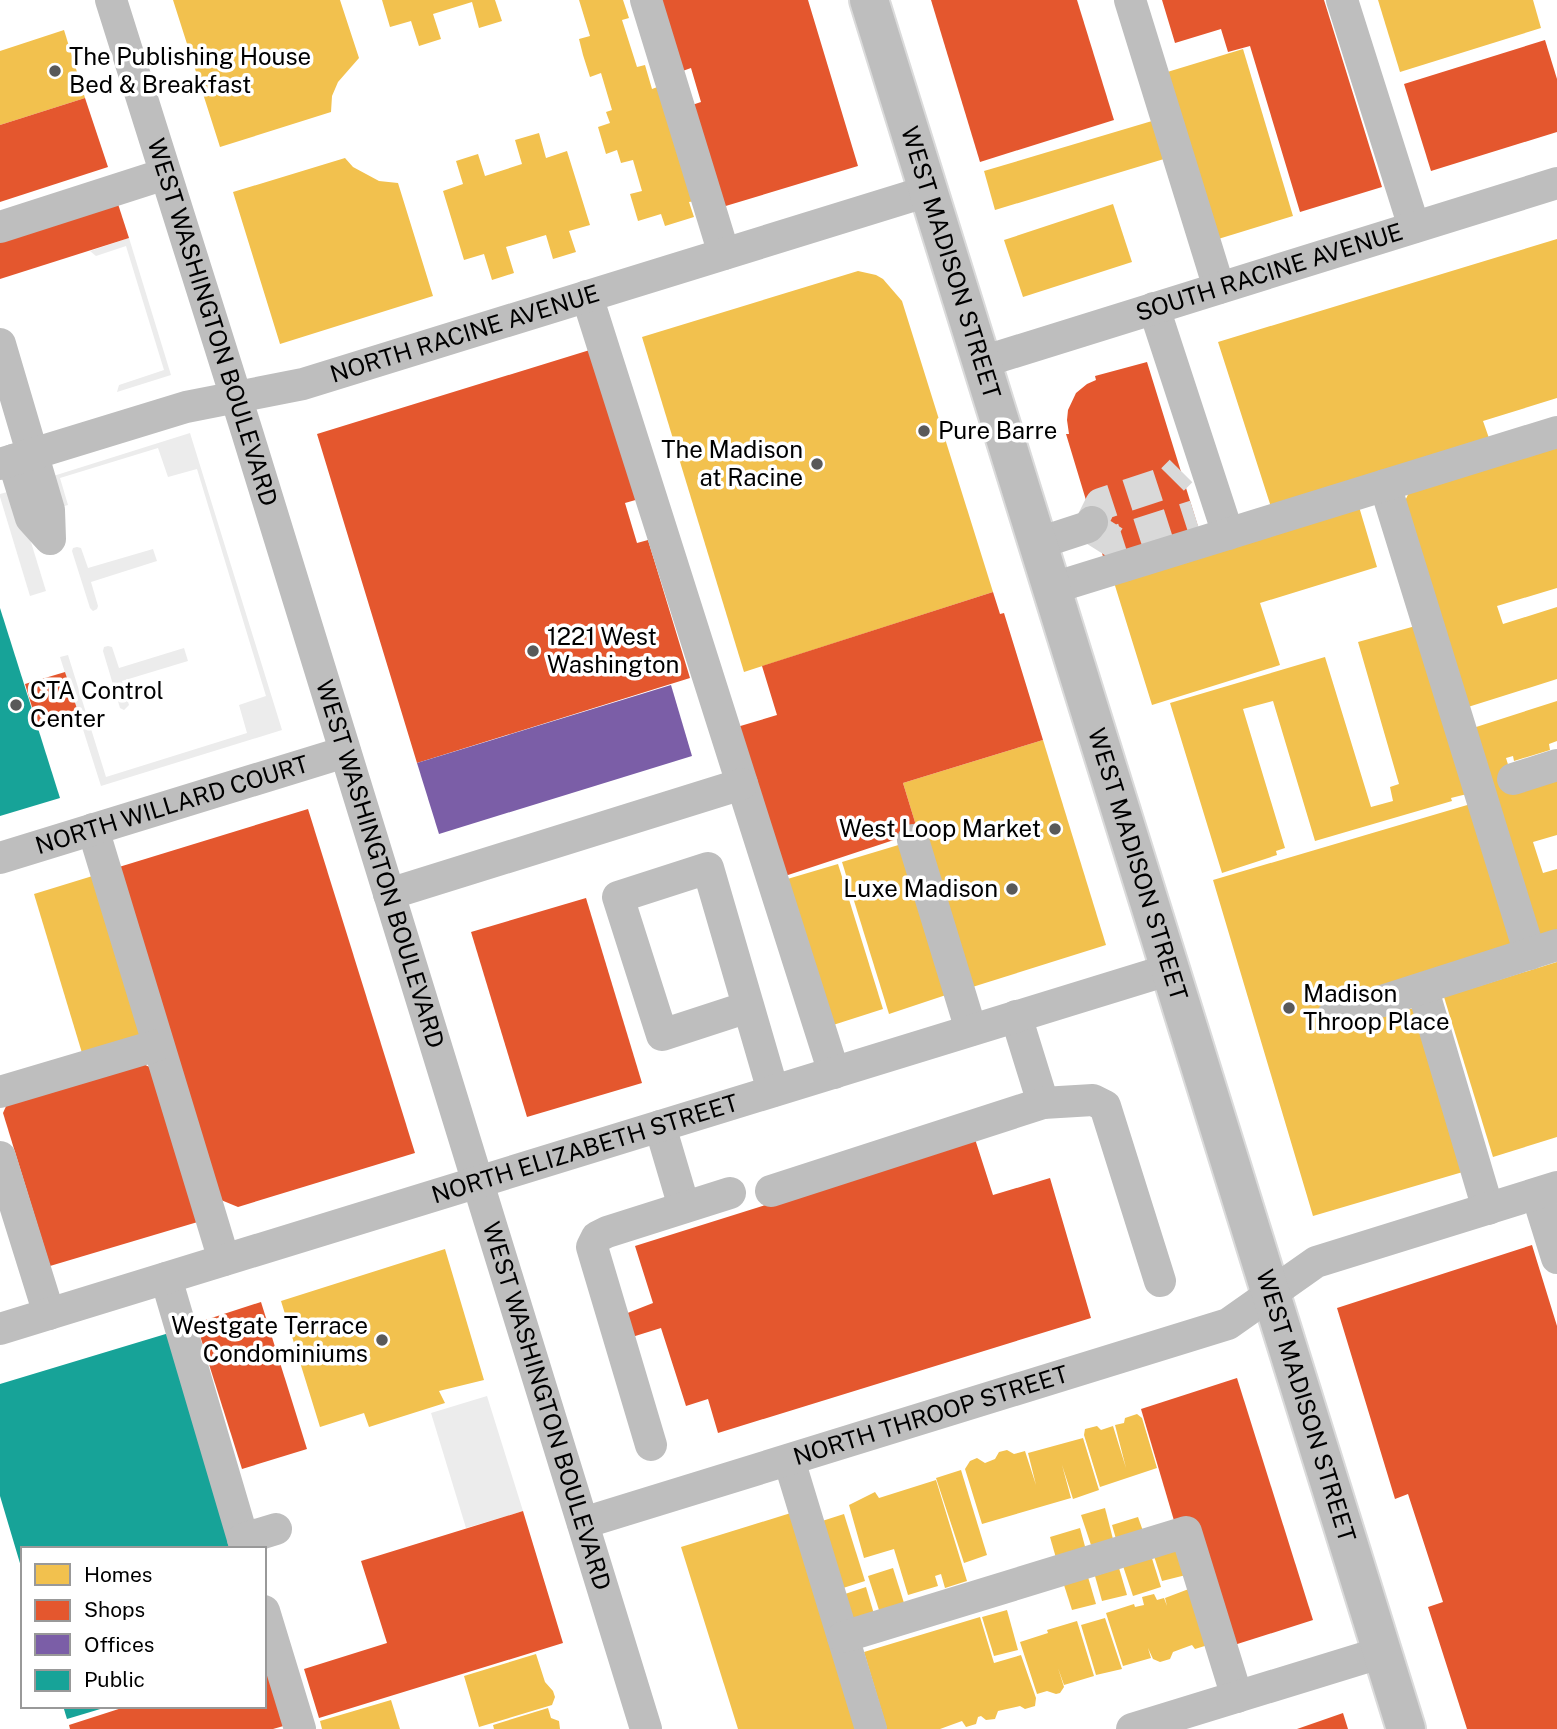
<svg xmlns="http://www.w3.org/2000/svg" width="1557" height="1729" font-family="'Public Sans',sans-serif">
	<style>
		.green { fill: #ececec }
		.homes { fill: #f2c14e }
		.shops { fill: #e4572e }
		.offices { fill: #7b5ea7 }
		.public { fill: #17a398 }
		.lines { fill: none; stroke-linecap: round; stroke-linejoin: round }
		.minor-tunnel { stroke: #d9d9d9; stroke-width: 32; stroke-dasharray: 32 16; stroke-linecap: butt }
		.major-casing { stroke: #dbdbdb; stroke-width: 42 }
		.minor { stroke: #bebebe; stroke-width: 32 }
		.major { stroke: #bebebe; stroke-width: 38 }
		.poi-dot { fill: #595959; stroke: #fff; stroke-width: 2.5 }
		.labels { text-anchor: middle; stroke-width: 7; stroke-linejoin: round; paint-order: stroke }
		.poi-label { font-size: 24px; fill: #000; stroke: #fff; text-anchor: start }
		.street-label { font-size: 24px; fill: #000; stroke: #fff }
	</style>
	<rect width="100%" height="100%" fill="#fff"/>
	<g class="green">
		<path d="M129 238 171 375 117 392 119 385 164 370 126 246 96 256 90 251Z"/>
		<path d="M190 433 282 730 101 786 60 657 68 655 106 777 247 733 239 705 266 696 197 469 168 477 158 448 60 478 68 505 57 508 47 478Z"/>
		<path d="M15 490 46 591 30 596 0 497V494Z"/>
		<path d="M77 547 81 548 88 568 153 549 157 561 91 582 98 606 97 609 93 611 90 608 72 551 73 548Z"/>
		<path d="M108 646 112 647 119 668 184 648 188 661 122 681 129 705 124 710 120 708 103 651 104 647Z"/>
		<path d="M487 1396 523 1511 466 1528 431 1413Z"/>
	</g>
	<g class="homes">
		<path d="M173 0H340L359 58 338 82 332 96 331 112 220 147Z"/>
		<path d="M382 0H495L502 21 479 28 472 2 433 14 441 39 419 46 411 21 390 27Z"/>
		<path d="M579 0H623L629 18 622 20 637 67 645 65 652 89 660 86 695 201 689 202 694 217 665 226 661 214 638 221 630 194 642 191 633 160 621 163 617 150 606 154 598 127 610 123 606 112 612 110 601 73 590 77 583 55 579 39 590 36Z"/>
		<path d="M1378 0H1533L1541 28 1400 72Z"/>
		<path d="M64 30 85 98 0 125V51Z"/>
		<path d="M1243 49 1293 216 1215 240 1164 73Z"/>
		<path d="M1152 121 1164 159 995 210 984 171Z"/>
		<path d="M539 133 546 158 567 151 590 225 569 231 576 252 553 259 546 235 506 247 514 273 492 280 484 254 464 260 443 191 463 184 456 161 478 154 485 176 522 164 515 140Z"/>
		<path d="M345 158 353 167 379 181 398 183 433 296 280 344 233 192Z"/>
		<path d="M1113 204 1132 262 1023 297 1004 240Z"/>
		<path d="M1557 239V398L1483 421 1490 441 1271 507 1218 342Z"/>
		<path d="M858 271 876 275 883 279 902 301 993 592 744 672 642 337Z"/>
		<path d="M1557 440V588L1497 606 1503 624 1557 607V679L1468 707 1404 503 1413 484Z"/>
		<path d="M1357 500 1377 567 1260 603 1280 665 1152 705 1112 576Z"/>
		<path d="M1419 625 1467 794 1451 798 1452 801 1315 841 1273 701 1243 709 1285 848 1276 851 1277 855 1222 873 1170 703 1325 657 1371 807 1393 801 1390 787 1399 784 1358 642Z"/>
		<path d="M1557 701V741L1549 744 1550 750 1514 761 1513 756 1506 758 1517 793 1557 775V835L1533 842 1543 873 1557 869V938L1539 944 1473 728Z"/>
		<path d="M1043 740 1106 945 966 989 903 783Z"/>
		<path d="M1474 803 1518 951 1317 1010 1324 1034 1424 1005 1473 1169 1313 1216 1213 880Z"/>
		<path d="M905 843 952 993 889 1014 842 862Z"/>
		<path d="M838 864 883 1009 830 1026 784 880Z"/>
		<path d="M99 874 148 1033 82 1053 34 894Z"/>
		<path d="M1557 962V1137L1493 1157 1444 997Z"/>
		<path d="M445 1249 484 1380 439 1391 445 1403 369 1427 364 1413 320 1427 281 1301Z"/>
		<path d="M1137 1414 1142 1418 1157 1468 1100 1487 1084 1435 1085 1429 1097 1426 1101 1430 1113 1426 1126 1468 1115 1425 1124 1423 1125 1418Z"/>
		<path d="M1083 1438 1099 1490 1073 1499 1062 1465 1071 1498 982 1524 965 1469 970 1461 977 1458 985 1463 995 1459 999 1452 1007 1450 1014 1454 1025 1451 1036 1485 1028 1453Z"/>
		<path d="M961 1470 987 1555 964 1563 936 1478Z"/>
		<path d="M936 1480 967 1581 945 1588 941 1574 935 1576 938 1586 908 1595 894 1549 864 1558 849 1505 875 1492 879 1498Z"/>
		<path d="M1105 1508 1113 1539 1091 1545 1081 1515Z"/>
		<path d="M794 1512 859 1729H738L681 1547Z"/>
		<path d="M844 1514 865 1581 840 1589 819 1522Z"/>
		<path d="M1138 1517 1143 1531 1116 1539 1112 1525Z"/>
		<path d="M1080 1528 1086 1550 1056 1558 1050 1537Z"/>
		<path d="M1178 1548 1186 1575 1162 1581 1154 1556Z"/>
		<path d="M1150 1552 1161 1587 1133 1596 1121 1560Z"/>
		<path d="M893 1568 904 1603 879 1610 868 1576Z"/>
		<path d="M1119 1568 1127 1595 1102 1601 1095 1576Z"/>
		<path d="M1088 1577 1096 1604 1072 1610 1064 1585Z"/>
		<path d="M866 1587 874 1614 850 1620 842 1595Z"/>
		<path d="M1194 1587 1208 1645 1195 1649 1192 1645 1181 1649 1173 1652 1170 1659 1160 1662 1153 1659 1148 1648 1151 1658 1123 1666 1106 1613 1134 1604 1135 1607 1144 1605 1142 1597 1154 1594 1157 1600 1164 1598 1167 1606 1165 1598Z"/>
		<path d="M1007 1610 1018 1650 994 1656 982 1617Z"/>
		<path d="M980 1617 994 1663 1021 1655 1036 1698 1035 1706 1025 1709 1020 1706 998 1711 995 1719 986 1720 981 1716 978 1717 976 1724 966 1727 962 1721 940 1729H887L864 1652Z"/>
		<path d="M1105 1618 1122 1669 1096 1675 1081 1625Z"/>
		<path d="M1077 1621 1094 1676 1064 1685 1058 1668 1064 1687 1060 1693 1056 1694 1047 1691 1037 1694 1020 1642 1048 1633 1047 1630Z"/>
		<path d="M536 1654 545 1682 553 1691 555 1697 552 1705 479 1727 464 1676Z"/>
		<path d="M391 1700 400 1729H322L320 1721Z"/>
		<path d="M548 1708 551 1718 559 1721 560 1729H494L493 1725Z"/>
	</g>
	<g class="shops">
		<path d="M661 0H808L858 166 719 208 689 106 701 102 691 68 677 73Z"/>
		<path d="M931 0H1077L1114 120 980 162Z"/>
		<path d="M1162 0H1324L1382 187 1300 212 1250 46 1228 52 1221 29 1175 43Z"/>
		<path d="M1545 40 1557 79V132L1431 171 1404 84Z"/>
		<path d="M85 98 108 167 0 202V125Z"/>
		<path d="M118 204 129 238 0 279V240Z"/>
		<path d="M593 349 639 499 625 503 637 543 648 540 690 678 417 763 317 434Z"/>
		<path d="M1147 362 1200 533 1105 563 1066 434H1069L1067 420 1068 410 1076 393 1087 384 1096 380 1095 376Z"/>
		<path d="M993 592 1000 614 1004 613 1043 740 903 783 918 832 782 877 737 727 777 715 762 666Z"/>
		<path d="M65 672 79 715 38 727 25 684Z"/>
		<path d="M308 809 415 1153 238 1207 221 1200 119 867Z"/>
		<path d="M586 898 642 1083 527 1117 471 932Z"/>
		<path d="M141 1063 154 1069 201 1221 50 1266 3 1113 7 1104Z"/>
		<path d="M975 1139 993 1195 1050 1178 1091 1318 718 1433 708 1399 686 1406 661 1328 632 1337 625 1314 653 1303 635 1246Z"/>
		<path d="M1532 1245 1557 1326V1729H1467L1428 1607 1443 1602 1408 1494 1395 1499 1337 1308Z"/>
		<path d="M261 1302 307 1449 242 1469 196 1323Z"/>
		<path d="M1237 1378 1313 1620 1231 1646 1175 1524 1141 1409Z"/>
		<path d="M523 1511 563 1643 319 1718 304 1669 387 1643 361 1561Z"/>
		<path d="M264 1664 287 1725 273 1729H70L69 1725 128 1706H264Z"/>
		<path d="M1343 1713 1348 1729H1297Z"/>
	</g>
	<path class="offices" d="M671 685 692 756 439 834 417 763Z"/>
	<g class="public">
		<path d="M0 608 60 798 0 816Z"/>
		<path d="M169 1333 235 1549H23L22 1570 0 1496V1384Z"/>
		<path d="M63 1706H107V1707L67 1719Z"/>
	</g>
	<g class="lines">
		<g class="minor-tunnel">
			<path d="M1092 522 1101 504 1171 481 1181 471"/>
			<path d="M1095 530 1114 542 1195 516"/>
		</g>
		<defs>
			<g id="major">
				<path id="s7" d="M869 0 1406 1729"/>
			</g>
		</defs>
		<use href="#major" class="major-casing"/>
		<g class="minor">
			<path id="s1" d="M111 0 247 432 646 1729"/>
			<path d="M646 0 724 254"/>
			<path d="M1130 0 1219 288"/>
			<path d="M1342 0 1414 227"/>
			<path d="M0 227 165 174"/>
			<path d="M587 296 834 1073"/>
			<path d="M1154 308 1228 534"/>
			<path d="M0 344 49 510 50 539 31 518 13 460"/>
			<path id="s2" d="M982 362 1557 183"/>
			<path id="s3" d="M0 464 186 407 303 384 928 191"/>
			<path d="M1385 485 1530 954"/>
			<path d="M1039 543 1088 527 1092 522"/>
			<path d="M1053 588 1557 432"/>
			<path d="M1513 779 1557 765"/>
			<path d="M93 829 224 1260"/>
			<path d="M913 840 971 1030"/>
			<path id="s4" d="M0 858 345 752"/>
			<path d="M389 894 742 784"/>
			<path d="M1423 990 1488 1209"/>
			<path d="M748 1007 662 1035 618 897 708 868 773 1091"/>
			<path d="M1016 1016 1043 1103"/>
			<path d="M1332 1017 1557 945"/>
			<path d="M0 1092 158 1045"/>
			<path d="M660 1126 684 1207"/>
			<path d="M0 1157 49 1314"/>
			<path d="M771 1191 1043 1103 1093 1100 1105 1106 1160 1281"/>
			<path d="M1537 1194 1557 1258"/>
			<path d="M166 1278 246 1549"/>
			<path id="s5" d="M0 1329 1171 969"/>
			<path d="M651 1445 592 1247 597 1237 607 1232 730 1193"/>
			<path d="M789 1460 871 1729"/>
			<path id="s6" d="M583 1523 1228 1324 1316 1262 1557 1187"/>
			<path d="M243 1539 276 1529"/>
			<path d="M264 1611 300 1729"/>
			<path d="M843 1637 1186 1532 1237 1697"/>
			<path d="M1132 1729 1383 1652"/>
		</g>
		<use href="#major" class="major"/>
	</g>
	<g class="poi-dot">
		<circle cx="55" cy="71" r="7"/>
		<circle cx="924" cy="431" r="7"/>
		<circle cx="817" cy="464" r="7"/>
		<circle cx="533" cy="651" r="7"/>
		<circle cx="16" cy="705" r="7"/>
		<circle cx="1055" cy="829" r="7"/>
		<circle cx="1012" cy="889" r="7"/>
		<circle cx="1289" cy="1008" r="7"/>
		<circle cx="382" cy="1340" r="7"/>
	</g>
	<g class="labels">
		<g class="poi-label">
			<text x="69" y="65">The Publishing House<tspan x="69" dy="28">Bed &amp; Breakfast</tspan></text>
			<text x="938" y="439">Pure Barre</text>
			<text x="803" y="458" text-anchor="end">The Madison<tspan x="803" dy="28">at Racine</tspan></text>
			<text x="547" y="645">1221 West<tspan x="547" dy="28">Washington</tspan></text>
			<text x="30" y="699">CTA Control<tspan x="30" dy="28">Center</tspan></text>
			<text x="1041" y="837" text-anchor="end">West Loop Market</text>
			<text x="998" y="897" text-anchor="end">Luxe Madison</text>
			<text x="1303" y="1002">Madison<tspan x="1303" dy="28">Throop Place</tspan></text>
			<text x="368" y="1334" text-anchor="end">Westgate Terrace<tspan x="368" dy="28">Condominiums</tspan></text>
		</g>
		<g class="street-label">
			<text dy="8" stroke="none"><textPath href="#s7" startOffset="275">WEST MADISON STREET</textPath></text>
			<text dy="8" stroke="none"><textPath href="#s2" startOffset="301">SOUTH RACINE AVENUE</textPath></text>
			<text dy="8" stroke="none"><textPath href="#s1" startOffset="338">WEST WASHINGTON BOULEVARD</textPath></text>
			<text dy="8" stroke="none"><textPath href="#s3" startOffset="483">NORTH RACINE AVENUE</textPath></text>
			<text dy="8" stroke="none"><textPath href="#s4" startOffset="180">NORTH WILLARD COURT</textPath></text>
			<text dy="8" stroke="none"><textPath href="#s1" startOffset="905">WEST WASHINGTON BOULEVARD</textPath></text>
			<text dy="8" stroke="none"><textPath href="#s7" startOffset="905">WEST MADISON STREET</textPath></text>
			<text dy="8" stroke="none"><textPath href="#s5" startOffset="612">NORTH ELIZABETH STREET</textPath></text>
			<text dy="8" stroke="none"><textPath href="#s1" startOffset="1472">WEST WASHINGTON BOULEVARD</textPath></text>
			<text dy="8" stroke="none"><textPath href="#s7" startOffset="1472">WEST MADISON STREET</textPath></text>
			<text dy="8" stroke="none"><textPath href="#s6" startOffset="364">NORTH THROOP STREET</textPath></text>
		</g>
	</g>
	<rect x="21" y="1547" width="245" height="161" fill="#ffffff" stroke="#999999" stroke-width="2"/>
	<rect x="35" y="1564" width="35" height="21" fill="#f2c14e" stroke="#999999" stroke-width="2"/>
	<text x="84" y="1582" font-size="21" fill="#000000">Homes</text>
	<rect x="35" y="1600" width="35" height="21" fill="#e4572e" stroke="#999999" stroke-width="2"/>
	<text x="84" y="1617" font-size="21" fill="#000000">Shops</text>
	<rect x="35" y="1634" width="35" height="21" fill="#7b5ea7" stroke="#999999" stroke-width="2"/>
	<text x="84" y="1652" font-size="21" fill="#000000">Offices</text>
	<rect x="35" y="1670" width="35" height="21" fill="#17a398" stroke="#999999" stroke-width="2"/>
	<text x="84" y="1687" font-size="21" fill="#000000">Public</text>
</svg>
